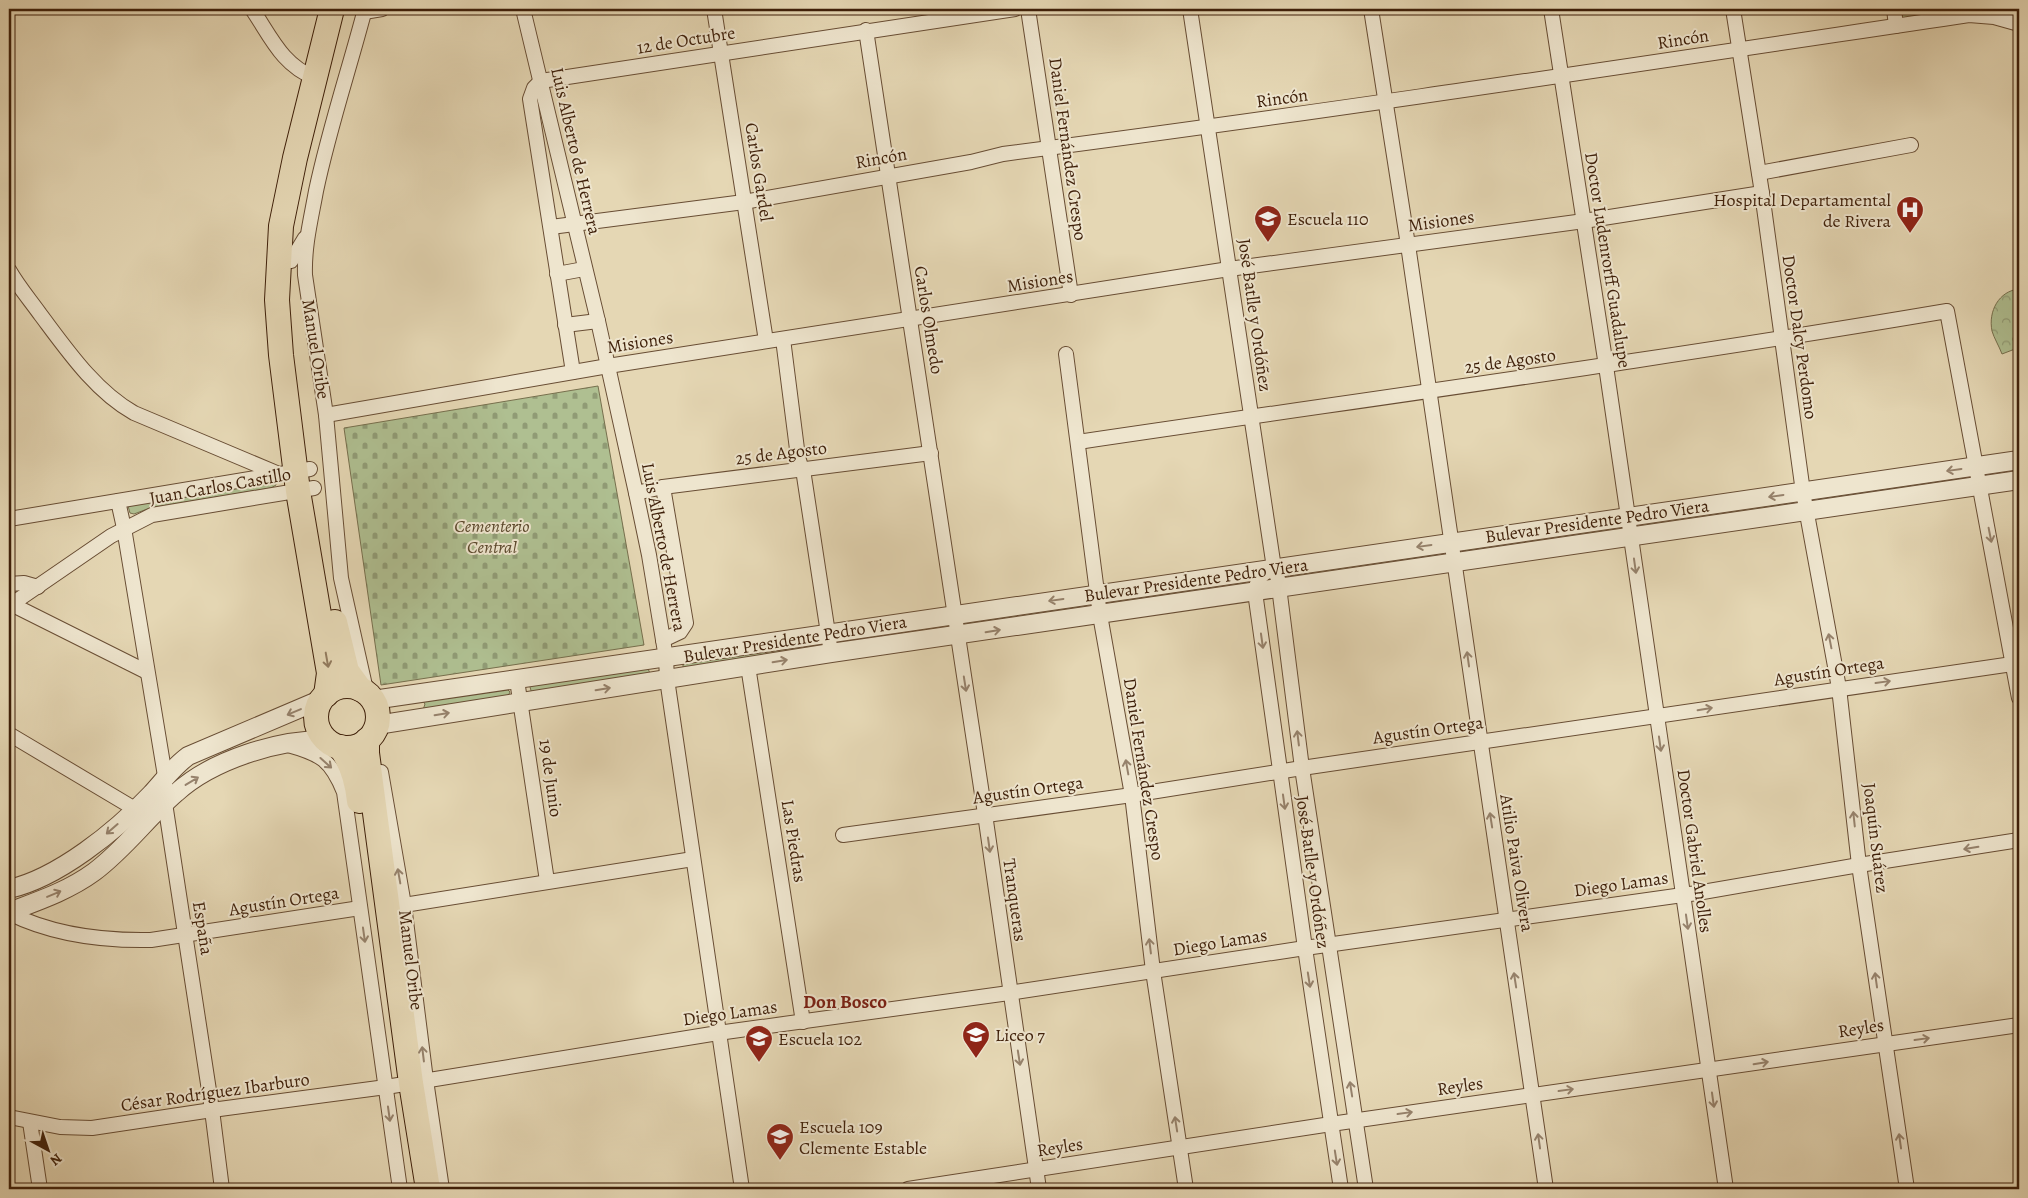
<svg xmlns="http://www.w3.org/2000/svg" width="2028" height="1198" font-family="Alegreya,serif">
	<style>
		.grass { fill: #afbf91; stroke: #766f4d }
		.cemetery { fill: url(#cemetery-stones); stroke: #766f4d }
		.park { fill: url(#park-crowns); stroke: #766f4d }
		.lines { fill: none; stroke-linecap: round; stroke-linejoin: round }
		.minor-casing { stroke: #684d34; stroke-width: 16 }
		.tertiary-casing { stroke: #684d34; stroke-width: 20 }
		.trunk-casing { stroke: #3e1f09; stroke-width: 26 }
		.minor { stroke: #eee5ce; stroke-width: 14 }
		.tertiary { stroke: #eee5ce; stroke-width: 18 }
		.trunk { stroke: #e5d7b4; stroke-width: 24 }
		.oneway { stroke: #96826c }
		.oneway2 { stroke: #927b5e }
		.labels { text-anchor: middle; stroke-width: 4; stroke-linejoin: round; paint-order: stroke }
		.street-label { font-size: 18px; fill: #3e1f09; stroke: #eee5ce }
		.poi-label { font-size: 18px; fill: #3e1f09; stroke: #eee5ce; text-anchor: start }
		.park-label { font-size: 18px; font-style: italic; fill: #5a472b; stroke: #eee5ce }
		.neighbourhood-label { font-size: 19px; font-weight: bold; fill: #7a1f14; stroke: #eee5ce }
	</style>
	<defs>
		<pattern id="cemetery-stones" width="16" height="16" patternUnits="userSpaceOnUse" patternTransform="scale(1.25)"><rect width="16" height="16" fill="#afbf91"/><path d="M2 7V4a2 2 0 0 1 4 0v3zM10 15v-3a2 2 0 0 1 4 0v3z" fill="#909b75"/></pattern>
		<pattern id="park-crowns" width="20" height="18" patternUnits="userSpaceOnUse" patternTransform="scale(1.25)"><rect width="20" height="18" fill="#afbf91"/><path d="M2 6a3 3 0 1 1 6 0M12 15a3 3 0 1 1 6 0" fill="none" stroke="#909b75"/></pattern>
	</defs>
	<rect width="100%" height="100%" fill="#e5d7b4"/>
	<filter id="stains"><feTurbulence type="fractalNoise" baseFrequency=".004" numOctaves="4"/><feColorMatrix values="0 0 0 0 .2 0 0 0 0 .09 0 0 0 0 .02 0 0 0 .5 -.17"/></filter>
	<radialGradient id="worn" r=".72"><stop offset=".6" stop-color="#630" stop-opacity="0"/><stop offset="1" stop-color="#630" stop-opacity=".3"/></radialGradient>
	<g class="grass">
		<path d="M1965 475 1964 479 1818 501 1819 498Z"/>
		<path d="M273 481 275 482 276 485 271 488 150 508 134 514 130 513 128 506Z"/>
		<path d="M1789 502 1791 505 1643 528 1642 523Z"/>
		<path d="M1611 527 1613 530V533L1465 552 1466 549Z"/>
		<path d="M1436 553 1438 556 1288 578 1289 575Z"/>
		<path d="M1245 581 1246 584 1112 607 1111 603 1112 600Z"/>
		<path d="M1085 604 1087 610 964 626 965 621Z"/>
		<path d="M814 642 818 649 683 670V665L685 662Z"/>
		<path d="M647 667 650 673 532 694 530 687 532 684Z"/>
		<path d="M505 687 510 692 507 698 423 710 425 704 422 700Z"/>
	</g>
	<path class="cemetery" d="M598 386 644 645 381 685 344 428Z"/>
	<g class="park">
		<path d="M1900 9H1952L1903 19Z"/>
		<path d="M2019 289V314L2013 339 2015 349 2002 354C1999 346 1994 338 1992 331 1988 311 1999 291 2019 289Z"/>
	</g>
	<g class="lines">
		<defs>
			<g id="minor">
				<path d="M252 9C271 37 282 65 315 78"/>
				<path d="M365 9C349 70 329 129 316 191 311 219 304 246 305 275L326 415 341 578 366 690"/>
				<path d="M523 9 598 321 636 493 649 555 666 658 667 679 742 1189"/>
				<path d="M714 9 766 341"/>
				<path d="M1028 9 1071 295"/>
				<path d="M1190 9 1274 568 1278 579 1302 768 1366 1189"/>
				<path d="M1371 9 1408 245 1546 1189"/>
				<path d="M1551 9 1606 366 1726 1189"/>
				<path d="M1733 9 1762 193 1803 492 1839 688 1859 865 1907 1189"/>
				<path d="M1894 9 1896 26"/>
				<path d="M364 12 382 9"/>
				<path d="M866 30 985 814 1039 1189"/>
				<path d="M1759 173 1911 145"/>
				<path d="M551 227 744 202 971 162 1003 154C1326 112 1647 63 1969 15L1994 17 2019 24"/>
				<path d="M291 261 305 238"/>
				<path d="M9 270C18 286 30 300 40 314 67 350 95 391 134 413L279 474"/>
				<path d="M557 274 584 269"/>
				<path d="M565 325 598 321"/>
				<path d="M783 339 798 457 804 476 831 653"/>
				<path d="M1066 354 1100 615 1132 795 1153 971 1186 1189"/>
				<path d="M573 372 530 99 534 88 541 81 1015 9"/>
				<path d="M326 415 608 366 1229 269 1584 221 1762 193"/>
				<path d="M1078 442C1368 399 1658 360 1947 311L2019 698"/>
				<path d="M663 487 686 623 680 632 663 640"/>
				<path d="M636 493 663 487 931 453"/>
				<path d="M118 501 124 528 165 776V803L212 1110 222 1189"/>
				<path d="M9 519 310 469"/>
				<path d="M1273 568C1261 574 1257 579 1255 592L1305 948 1341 1189"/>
				<path d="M9 584 24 583 38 587"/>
				<path d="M11 604 147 672"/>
				<path d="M9 606 111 536 152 515 314 488"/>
				<path d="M748 666 803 1022"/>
				<path d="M517 680 547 881"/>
				<path d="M9 734 135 809 143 816"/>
				<path d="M288 745C321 754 331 760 344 792L400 1189"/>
				<path d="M381 772 404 905 426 1080 442 1189"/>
				<path d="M843 835 1132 795 1302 768 2019 663"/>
				<path d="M404 905 693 859"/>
				<path d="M9 913C53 935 102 941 151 940L360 908"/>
				<path d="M9 1117 60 1127 92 1128 212 1110 386 1087 718 1033 1009 993 1305 948 1697 893 1859 865 2019 840"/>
				<path d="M30 1122 40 1189"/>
				<path d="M908 1189 1331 1124 2019 1025"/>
			</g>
			<g id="tertiary">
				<path d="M373 700 2019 460"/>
				<path d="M377 725 831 653 2019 480"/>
				<path d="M9 889C58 878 116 831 151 794 164 780 172 768 188 756L322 699"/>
				<path d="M9 912C38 901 68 891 94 872 125 849 147 818 176 793 212 760 279 739 327 740"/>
			</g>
			<g id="trunk">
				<path d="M335 622 347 671 360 689"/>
				<circle cx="347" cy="717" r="31"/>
				<path d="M326 695 329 673 298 491 281 355 277 300 281 226 295 158 332 9"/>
				<path d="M367 740V753L411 1083 428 1189"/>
				<path d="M340 747C352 763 357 782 359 801"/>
			</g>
		</defs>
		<use href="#minor" class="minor-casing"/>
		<use href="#tertiary" class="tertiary-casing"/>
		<use href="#trunk" class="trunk-casing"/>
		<use href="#minor" class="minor"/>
		<use href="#tertiary" class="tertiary"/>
		<use href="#trunk" class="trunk"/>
	</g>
	<defs><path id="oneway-shaft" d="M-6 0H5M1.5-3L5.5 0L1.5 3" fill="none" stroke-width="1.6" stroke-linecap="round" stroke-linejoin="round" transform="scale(1.25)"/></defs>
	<g class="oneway">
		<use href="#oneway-shaft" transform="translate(1954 470) rotate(172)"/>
		<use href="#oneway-shaft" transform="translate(1776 496) rotate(172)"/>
		<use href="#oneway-shaft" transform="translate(1990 535) rotate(79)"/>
		<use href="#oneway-shaft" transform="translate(1424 546) rotate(172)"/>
		<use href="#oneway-shaft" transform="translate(1635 566) rotate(82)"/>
		<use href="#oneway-shaft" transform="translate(1056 600) rotate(172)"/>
		<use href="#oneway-shaft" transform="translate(993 631) rotate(-9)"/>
		<use href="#oneway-shaft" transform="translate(1262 641) rotate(82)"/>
		<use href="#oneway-shaft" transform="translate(1830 641) rotate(-101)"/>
		<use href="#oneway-shaft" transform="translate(1468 659) rotate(-98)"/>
		<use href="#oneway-shaft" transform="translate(780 661) rotate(-9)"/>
		<use href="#oneway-shaft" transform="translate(1883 682) rotate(-8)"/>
		<use href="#oneway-shaft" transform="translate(965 684) rotate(81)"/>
		<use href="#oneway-shaft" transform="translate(603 689) rotate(-9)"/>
		<use href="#oneway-shaft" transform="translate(1705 709) rotate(-9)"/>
		<use href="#oneway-shaft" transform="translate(294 712) rotate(157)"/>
		<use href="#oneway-shaft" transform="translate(442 714) rotate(-9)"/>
		<use href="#oneway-shaft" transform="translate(1298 738) rotate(-97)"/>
		<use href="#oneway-shaft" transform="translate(1660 744) rotate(82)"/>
		<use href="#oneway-shaft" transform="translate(326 763) rotate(42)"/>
		<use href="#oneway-shaft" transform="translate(1127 767) rotate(-100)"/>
		<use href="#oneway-shaft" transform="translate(192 781) rotate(-31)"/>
		<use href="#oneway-shaft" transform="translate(1284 802) rotate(82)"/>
		<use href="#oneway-shaft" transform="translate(1854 819) rotate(-96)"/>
		<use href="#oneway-shaft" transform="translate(1491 820) rotate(-99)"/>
		<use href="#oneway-shaft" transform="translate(112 829) rotate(139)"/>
		<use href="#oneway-shaft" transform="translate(989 845) rotate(82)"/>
		<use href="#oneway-shaft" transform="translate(1971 848) rotate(171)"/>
		<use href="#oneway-shaft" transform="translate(399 876) rotate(-100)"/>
		<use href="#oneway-shaft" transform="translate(54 894) rotate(-23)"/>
		<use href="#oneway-shaft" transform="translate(1687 922) rotate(82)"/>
		<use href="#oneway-shaft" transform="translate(364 935) rotate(82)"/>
		<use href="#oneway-shaft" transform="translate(1150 946) rotate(-97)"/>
		<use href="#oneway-shaft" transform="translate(1309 980) rotate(81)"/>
		<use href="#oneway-shaft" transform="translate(1515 980) rotate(-99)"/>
		<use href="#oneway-shaft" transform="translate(1876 980) rotate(-98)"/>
		<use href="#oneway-shaft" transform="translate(1922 1039) rotate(-8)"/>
		<use href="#oneway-shaft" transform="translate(423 1054) rotate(-97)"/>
		<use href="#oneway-shaft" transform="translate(1019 1058) rotate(81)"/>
		<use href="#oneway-shaft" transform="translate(1761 1063) rotate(-9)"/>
		<use href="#oneway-shaft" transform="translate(1351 1089) rotate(-99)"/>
		<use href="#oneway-shaft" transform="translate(1566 1090) rotate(-8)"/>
		<use href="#oneway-shaft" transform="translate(1713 1100) rotate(82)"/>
		<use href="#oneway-shaft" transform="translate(1405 1113) rotate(-8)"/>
		<use href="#oneway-shaft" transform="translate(389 1114) rotate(82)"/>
		<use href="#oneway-shaft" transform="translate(1176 1124) rotate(-99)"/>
		<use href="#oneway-shaft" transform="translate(1539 1141) rotate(-98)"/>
		<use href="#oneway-shaft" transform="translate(1900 1141) rotate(-98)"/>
		<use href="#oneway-shaft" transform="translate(1336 1158) rotate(81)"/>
	</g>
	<use class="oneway2" href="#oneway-shaft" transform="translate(327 660) rotate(80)"/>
	<defs>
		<symbol id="hospital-pin" viewBox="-11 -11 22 30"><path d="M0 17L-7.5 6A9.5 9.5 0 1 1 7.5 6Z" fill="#8f2418" stroke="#eee5ce"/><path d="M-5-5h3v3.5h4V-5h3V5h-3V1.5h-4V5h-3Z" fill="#fff"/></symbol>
		<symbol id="school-pin" viewBox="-11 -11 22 30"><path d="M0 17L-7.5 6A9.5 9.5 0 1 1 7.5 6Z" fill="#8f2418" stroke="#eee5ce"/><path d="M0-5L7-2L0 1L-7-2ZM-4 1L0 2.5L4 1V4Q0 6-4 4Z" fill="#fff"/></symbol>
	</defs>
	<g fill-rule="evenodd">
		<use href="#hospital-pin" x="1894" y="194" width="32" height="43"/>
		<use href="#school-pin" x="1252" y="203" width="32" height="43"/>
		<use href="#school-pin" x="960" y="1019" width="32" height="43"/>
		<use href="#school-pin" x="743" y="1023" width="32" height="43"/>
		<use href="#school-pin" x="764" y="1121" width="32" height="43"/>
	</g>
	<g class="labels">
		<g class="street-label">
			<text transform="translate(1683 39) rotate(-9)" y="6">Rincón</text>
			<text transform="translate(686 40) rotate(-9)" y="6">12 de Octubre</text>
			<text transform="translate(1282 98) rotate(-8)" y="6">Rincón</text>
			<text transform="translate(1068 149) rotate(82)" y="6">Daniel Fernández Crespo</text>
			<text transform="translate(576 151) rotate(77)" y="6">Luis Alberto de Herrera</text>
			<text transform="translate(881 158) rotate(-10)" y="6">Rincón</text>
			<text transform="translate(759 172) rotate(81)" y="6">Carlos Gardel</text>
			<text transform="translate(1441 221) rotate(-8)" y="6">Misiones</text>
			<text transform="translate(1608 260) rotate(81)" y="6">Doctor Ludenrorff Guadalupe</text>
			<text transform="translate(1040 281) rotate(-9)" y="6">Misiones</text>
			<text transform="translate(1255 315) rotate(82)" y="6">José Batlle y Ordóñez</text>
			<text transform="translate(929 320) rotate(81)" y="6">Carlos Olmedo</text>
			<text transform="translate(1800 337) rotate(82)" y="6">Doctor Dalcy Perdomo</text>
			<text transform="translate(640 342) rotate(-9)" y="6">Misiones</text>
			<text transform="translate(316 349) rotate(81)" y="6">Manuel Oribe</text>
			<text transform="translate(1510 361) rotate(-8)" y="6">25 de Agosto</text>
			<text transform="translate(781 453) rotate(-7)" y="6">25 de Agosto</text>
			<text transform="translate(220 486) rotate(-10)" y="6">Juan Carlos Castillo</text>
			<text transform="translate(1597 521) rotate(-8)" y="6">Bulevar Presidente Pedro Viera</text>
			<text transform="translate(664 547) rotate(79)" y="6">Luis Alberto de Herrera</text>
			<text transform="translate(1196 580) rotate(-8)" y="6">Bulevar Presidente Pedro Viera</text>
			<text transform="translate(795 639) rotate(-9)" y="6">Bulevar Presidente Pedro Viera</text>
			<text transform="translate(1829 671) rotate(-9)" y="6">Agustín Ortega</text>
			<text transform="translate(1428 730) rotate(-8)" y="6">Agustín Ortega</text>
			<text transform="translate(1144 769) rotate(81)" y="6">Daniel Fernández Crespo</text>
			<text transform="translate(551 778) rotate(82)" y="6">19 de Junio</text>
			<text transform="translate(1028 790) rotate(-8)" y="6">Agustín Ortega</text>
			<text transform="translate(1876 838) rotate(83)" y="6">Joaquín Suárez</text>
			<text transform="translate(794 841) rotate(81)" y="6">Las Piedras</text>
			<text transform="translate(1695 851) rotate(82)" y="6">Doctor Gabriel Anolles</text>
			<text transform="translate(1517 863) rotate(81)" y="6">Atilio Paiva Olivera</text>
			<text transform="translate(1313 872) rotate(82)" y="6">José Batlle y Ordóñez</text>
			<text transform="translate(1621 884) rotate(-8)" y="6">Diego Lamas</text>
			<text transform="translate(1015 900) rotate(82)" y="6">Tranqueras</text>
			<text transform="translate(284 901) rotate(-9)" y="6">Agustín Ortega</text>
			<text transform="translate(203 928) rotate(81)" y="6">España</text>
			<text transform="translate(1220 942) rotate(-9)" y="6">Diego Lamas</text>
			<text transform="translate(411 960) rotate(83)" y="6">Manuel Oribe</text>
			<text transform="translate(730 1013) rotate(-8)" y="6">Diego Lamas</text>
			<text transform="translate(1861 1028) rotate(-9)" y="6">Reyles</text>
			<text transform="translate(1460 1086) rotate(-8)" y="6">Reyles</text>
			<text transform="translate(215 1092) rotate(-8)" y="6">César Rodríguez Ibarburo</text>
			<text transform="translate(1060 1147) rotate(-9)" y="6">Reyles</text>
		</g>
		<g class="poi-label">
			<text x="1891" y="206" text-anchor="end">Hospital Departamental<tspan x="1891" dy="21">de Rivera</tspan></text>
			<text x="1287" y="225">Escuela 110</text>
			<text x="995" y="1041">Liceo 7</text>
			<text x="778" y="1045">Escuela 102</text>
			<text x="799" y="1133">Escuela 109<tspan x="799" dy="21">Clemente Estable</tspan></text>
		</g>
		<g class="park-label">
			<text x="492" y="532">Cementerio<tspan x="492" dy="21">Central</tspan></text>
		</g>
		<g class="neighbourhood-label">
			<text x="845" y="1008">Don Bosco</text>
		</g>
	</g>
	<rect width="2028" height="1198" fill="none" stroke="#e5d7b4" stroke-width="30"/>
	<rect x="10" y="10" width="2008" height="1178" fill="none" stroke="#3e1f09" stroke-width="2.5"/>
	<rect x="15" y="15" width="1998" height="1168" fill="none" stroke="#3e1f09"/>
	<g transform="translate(48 1150) rotate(140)" stroke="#eee5ce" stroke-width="4" paint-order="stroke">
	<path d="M0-4L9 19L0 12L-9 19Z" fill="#3e1f09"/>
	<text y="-8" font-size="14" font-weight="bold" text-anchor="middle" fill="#3e1f09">N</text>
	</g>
	<rect width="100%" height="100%" filter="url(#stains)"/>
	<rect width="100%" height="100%" fill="url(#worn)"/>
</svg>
